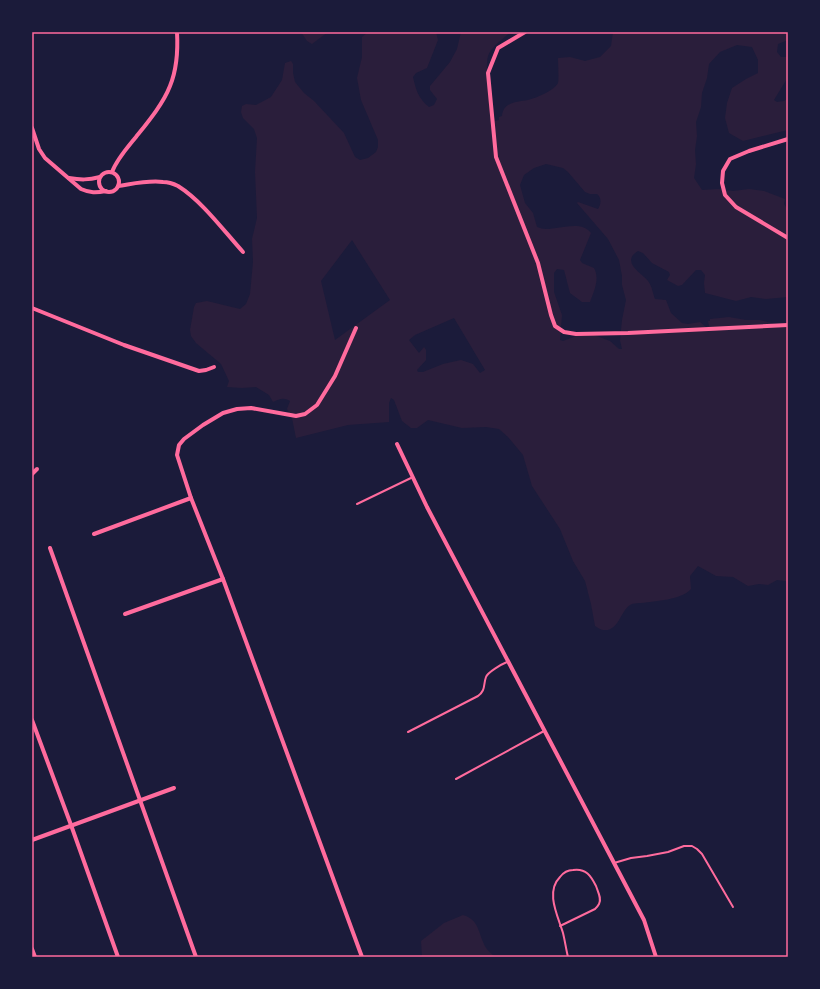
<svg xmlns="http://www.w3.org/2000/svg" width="820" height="989" font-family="'Noto Sans',sans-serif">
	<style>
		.green { fill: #2a1e3b; fill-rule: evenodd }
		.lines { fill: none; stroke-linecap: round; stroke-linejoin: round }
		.service { stroke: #ff6b9d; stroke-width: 2 }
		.minor { stroke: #ff6b9d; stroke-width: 4 }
		.neatline { fill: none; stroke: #ff6b9d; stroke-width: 1.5 }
	</style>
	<rect width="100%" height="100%" fill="#1b1b3a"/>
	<g class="green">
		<path d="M301 32H328L312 44 307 41Z"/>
		<path d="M368 32H436L438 40 427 68 416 73 413 77C416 90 418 98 429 107L434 105 437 99 430 90V86L450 62 457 49 461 32H511C504 38 491 47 488 56 484 71 492 105 495 121L499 120V117L502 116C503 102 517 102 528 100 536 98 554 91 558 83 559 79 558 63 558 58L570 57 585 61 600 57 611 46 613 32H788V40L778 44 777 52 781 57H788V77L774 100 777 102 784 101 788 98V130L743 141 729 133 725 118 727 103 732 88 746 79 758 73V60L752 47 737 45 720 52 709 64 707 78 702 93 701 107 696 122 697 136 695 150 696 164 694 178 702 190 718 189 733 191 749 189 764 191 785 199 784 204 788 210V297L766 299 751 297 736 301 705 293 704 283 705 275 701 270H696L682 285 678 286 667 280 670 275 669 272 652 263 643 253 638 251C620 262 642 273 648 281 652 286 653 294 655 299L666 300 671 313 682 323 688 324 700 322 706 327 709 326 708 321H710V319L729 317 746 320H760L775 324 788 326V582L785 581 777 580 768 585 759 584 748 586 733 577 716 576 698 566 690 576 691 589C681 600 656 601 641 603 638 603 635 603 632 604 620 609 620 632 603 630 601 630 597 627 595 626L591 604 585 581 573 561 560 529 532 486 523 455 508 437 499 429 486 427 462 428 428 420 417 428H411L402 421 394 400 391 398 389 403V422L348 425 296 438 292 418 287 409 290 401C284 397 279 399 273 402L269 395 256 387 242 388 227 387 229 381 221 364 196 343 191 336 190 330 194 307 196 303 207 301 240 309 246 304 250 294 253 262 252 239 257 218 255 172 257 138 254 129 243 118 241 112 242 106 246 104 256 105 271 97 282 80 285 63 291 61 293 64V73L295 82 304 93 314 101 344 133 355 157 360 160 368 158 376 152 378 147V140L361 100 357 78 362 57V37ZM546 164 563 168 568 172 585 192 590 194H597C602 198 601 204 598 209L578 202 577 203 608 239 619 260 622 276V285L626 300 622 320 620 340 622 349H619L610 341 594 335H579L563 341 560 340 562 315 554 292V273L557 269 564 270 570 293 582 302H590C594 291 600 279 594 268L582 263 580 260 591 233C582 220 560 229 546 229 543 229 540 228 537 227L533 213 525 203 520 185 524 175 534 168ZM352 240 390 300 335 340 321 281ZM454 318 485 370 480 373 473 364 461 360 443 364 423 372H418L417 370 426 360V350L424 347 419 353 409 340 415 335Z"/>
		<path d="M463 915C480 920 478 934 486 948 488 951 492 954 495 957H422L421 941 444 923Z"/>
	</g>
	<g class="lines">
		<g class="service">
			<path d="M357 504 413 477"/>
			<path d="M408 732 478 696C486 690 483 685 486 677 488 672 502 664 507 662"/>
			<path d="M456 779 544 731"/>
			<path d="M614 863 631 858 647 856 668 852 684 846H692L697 849 702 854 733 907"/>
			<path d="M560 926 595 909C596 908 598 906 599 904 602 899 598 892 596 886 591 876 586 868 573 870 568 870 563 873 560 877 545 892 558 916 563 933 565 941 566 949 568 957"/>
		</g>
		<g class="minor">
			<path d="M525 32 498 48 488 73 496 157 538 263 551 315 555 326 564 332 576 334 628 333 788 325"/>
			<path d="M32 128 39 149 45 158 81 189C90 193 96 193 106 191"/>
			<path d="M788 139 749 151 730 159 723 171 722 183 725 195 736 207 788 238"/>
			<path d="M112 172C117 159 127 148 136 137 148 122 163 104 170 86 177 69 178 50 177 32"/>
			<circle cx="109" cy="182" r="10"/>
			<path d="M69 178C81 180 88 180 100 177"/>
			<path d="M118 186C132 184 148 180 163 182 168 182 174 184 178 186 202 201 224 231 243 252"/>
			<path d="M32 308 124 345 199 371 206 370 214 367"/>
			<path d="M356 328 335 376 317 405 305 414 296 416 251 408 237 409 223 413 203 425 184 439 179 445 177 455 191 498 223 579 362 957"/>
			<path d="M397 444 427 507 644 920 656 957"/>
			<path d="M32 474 37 469"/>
			<path d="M94 534 191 498"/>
			<path d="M50 548 196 957"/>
			<path d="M125 614 223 579"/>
			<path d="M32 720 71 825 118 957"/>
			<path d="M32 840 174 788"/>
			<path d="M32 949 35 957"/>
		</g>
	</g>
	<rect width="820" height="989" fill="none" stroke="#1b1b3a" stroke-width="66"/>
	<rect x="33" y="33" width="754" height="923" class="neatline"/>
</svg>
